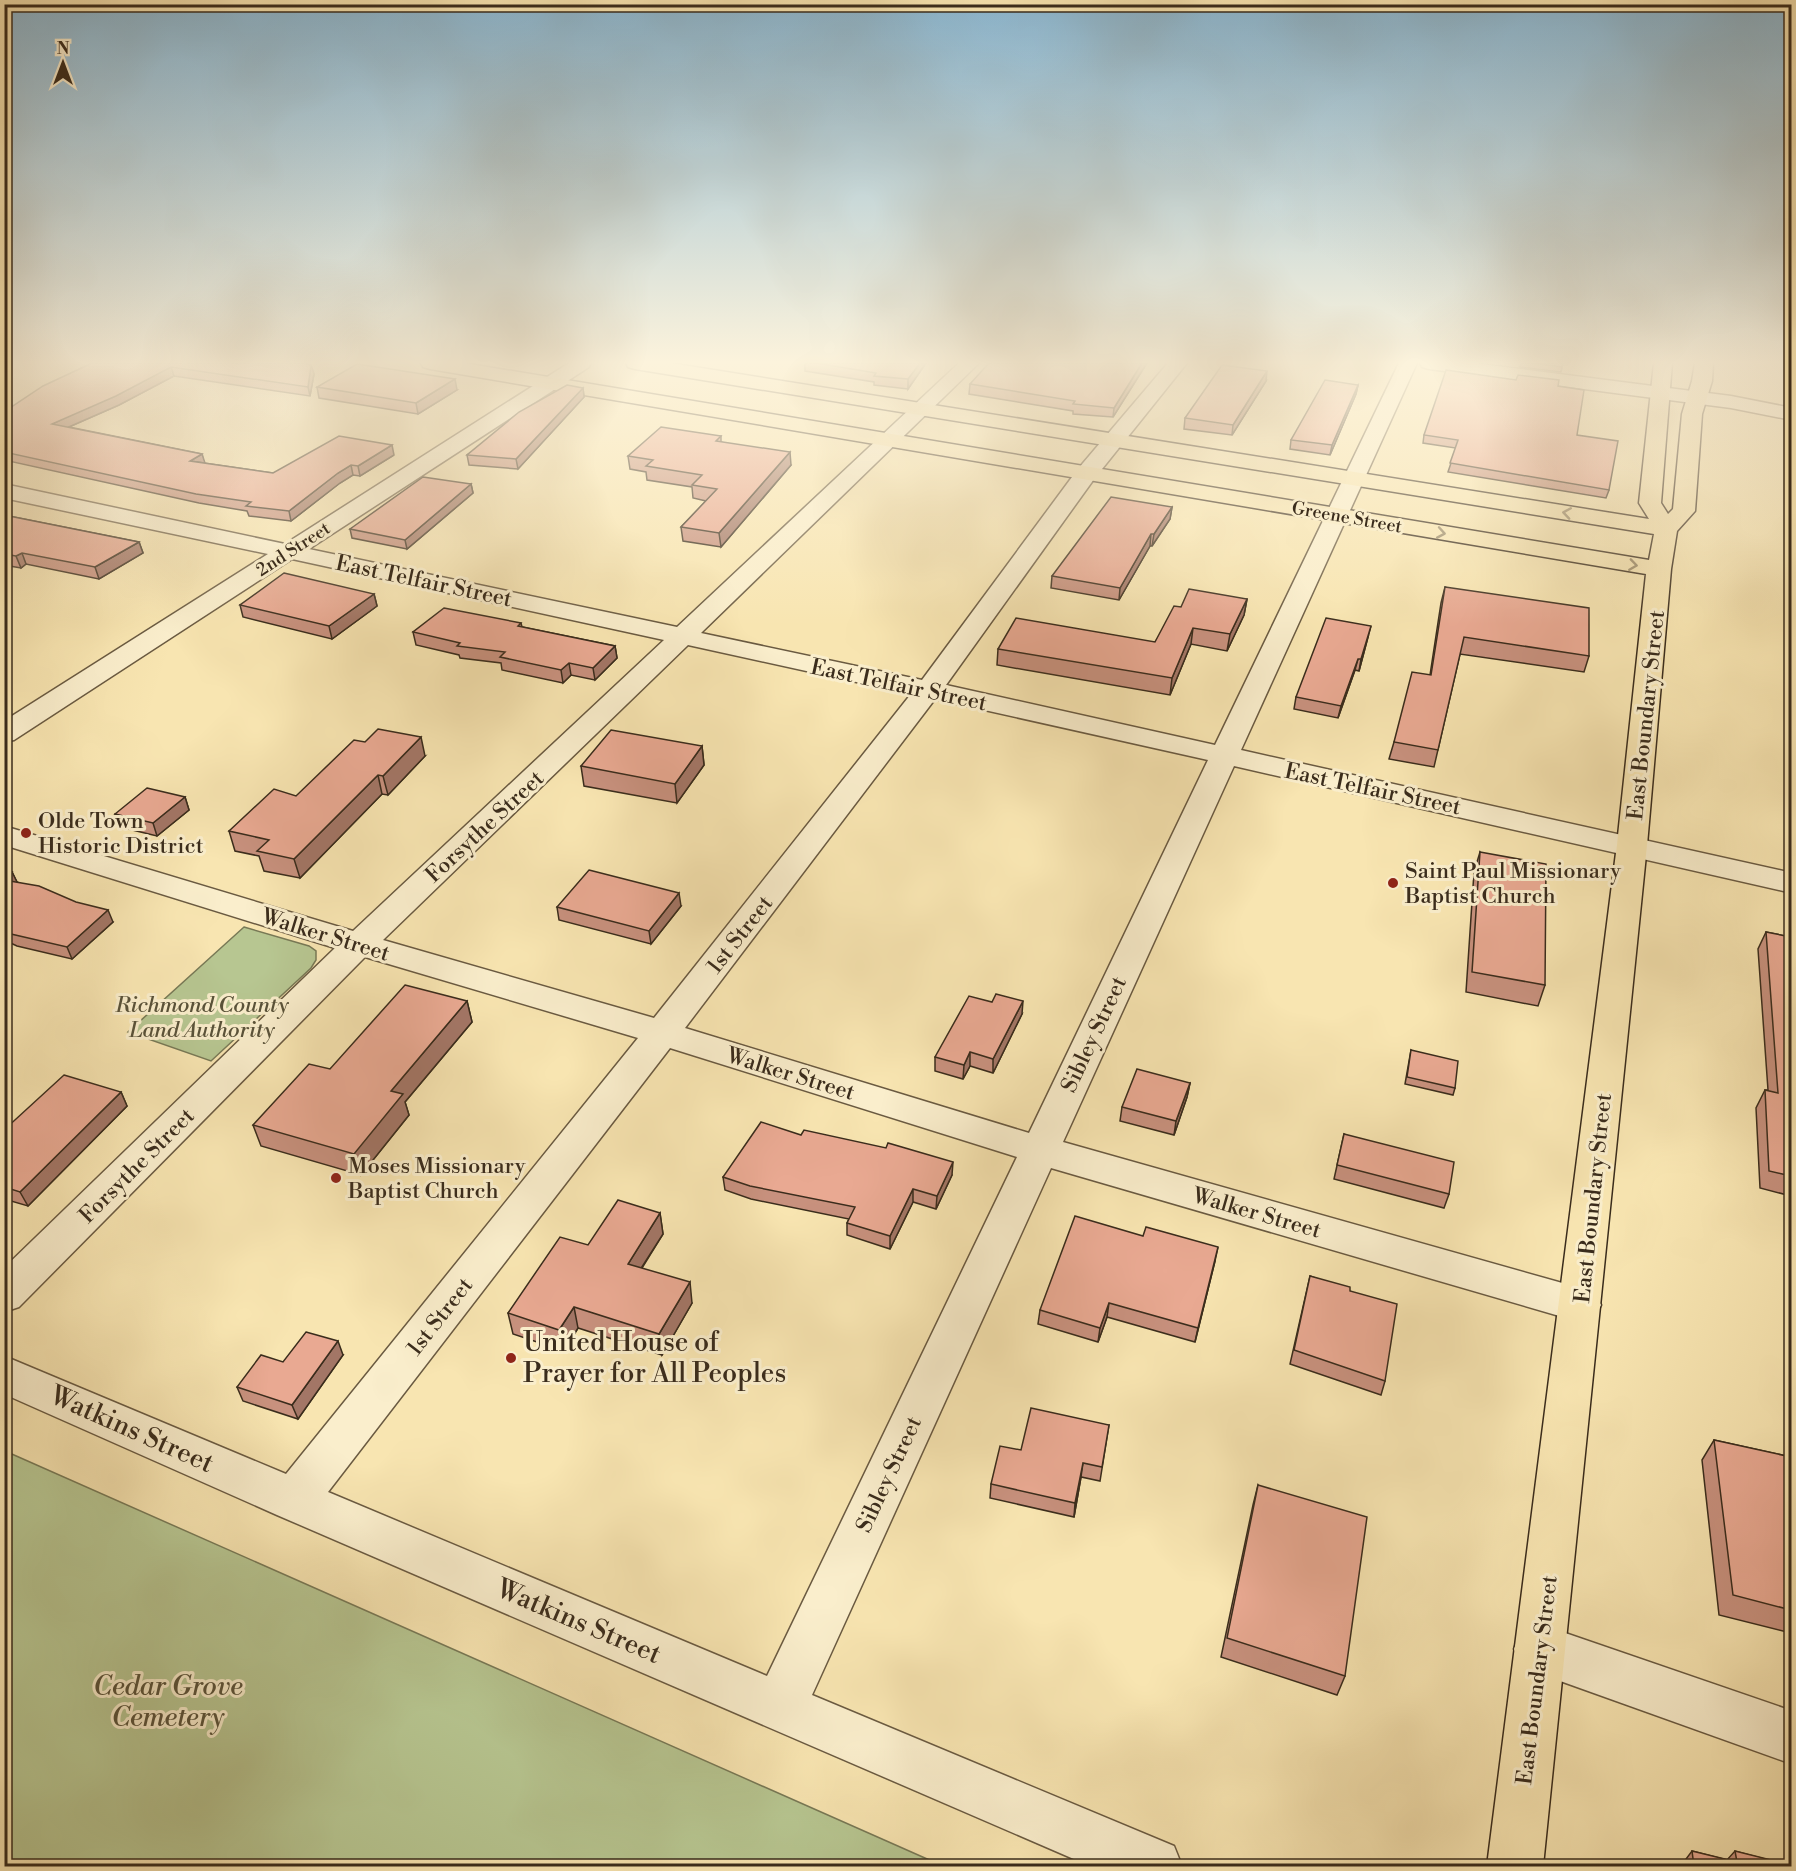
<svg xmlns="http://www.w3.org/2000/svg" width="1796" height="1871" font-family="'Libre Bodoni',serif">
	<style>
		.green { fill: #b7c691; stroke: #787956; stroke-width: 1.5 }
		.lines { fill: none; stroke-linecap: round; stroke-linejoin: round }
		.minor-casing { stroke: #6a5a41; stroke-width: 3 }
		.major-casing { stroke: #3a2c1c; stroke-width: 3 }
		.minor { fill: #faeecc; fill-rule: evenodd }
		.major { fill: #f8e5b1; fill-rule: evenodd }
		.wall { fill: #c8917e; stroke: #3a2c1c; stroke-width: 1.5 }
		.shaded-wall { fill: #a37666; stroke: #3a2c1c; stroke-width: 1.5 }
		.building { fill: #e9a992; stroke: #3a2c1c; stroke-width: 1.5 }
		.oneway { stroke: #986 }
		.poi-dot { fill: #8f2418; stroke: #faeecc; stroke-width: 2 }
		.labels { text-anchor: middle; stroke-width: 6; stroke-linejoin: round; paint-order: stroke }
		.far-street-label { font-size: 18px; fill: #3a2c1c; stroke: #faeecc }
		.street-label { font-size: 22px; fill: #3a2c1c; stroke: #faeecc }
		.poi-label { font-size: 22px; fill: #3a2c1c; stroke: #faeecc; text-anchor: start }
		.park-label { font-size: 22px; font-style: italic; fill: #595239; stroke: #faeecc }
		.near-poi-label { font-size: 27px; fill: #3a2c1c; stroke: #faeecc; text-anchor: start }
		.near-street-label { font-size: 27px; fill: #3a2c1c; stroke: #faeecc }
		.near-park-label { font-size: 27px; font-style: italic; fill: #595239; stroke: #faeecc }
	</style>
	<rect width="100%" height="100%" fill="#f8e5b1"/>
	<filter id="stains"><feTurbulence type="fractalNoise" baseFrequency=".00333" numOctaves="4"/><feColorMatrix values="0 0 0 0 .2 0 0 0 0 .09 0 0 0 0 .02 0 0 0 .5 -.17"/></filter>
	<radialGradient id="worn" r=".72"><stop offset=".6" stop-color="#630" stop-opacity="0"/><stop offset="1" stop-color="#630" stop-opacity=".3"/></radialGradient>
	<g class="green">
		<path d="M244 927 309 946 316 951V960L311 968 211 1061 128 1032Z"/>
		<path d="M5 1451 943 1866H5Z"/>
	</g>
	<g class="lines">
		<defs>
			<g id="minor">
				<path d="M569 363H591L589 367 309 549 677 627 959 363H979L701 633 922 680 1078 469 1168 363H1187L1094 479 946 685 1215 745 1399 363H1417L1241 750 1792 873V893L1234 766 1063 1142 1580 1288 1595 1293 1601 1305 1595 1317 1580 1322 1051 1168 812 1695 1174 1846 1182 1866H1090L277 1515 4 1394V1356L286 1474 638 1038 365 957 19 1307 4 1312V1268L335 948 4 845V826L353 931 664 640 292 559 14 740 4 742V721L268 554 4 498V484L285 544ZM688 645 911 694 654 1018 383 940ZM935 699 1208 760 1029 1133 685 1028ZM670 1048 1017 1157 767 1676 328 1492Z"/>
				<path d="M1420 363H1473L1731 396 1792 408V420L1731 408 1429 369 1422 367Z"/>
				<path d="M1539 1624 1792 1711V1764L1521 1667 1514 1649 1521 1631Z"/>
			</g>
			<path id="major" d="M421 363H464L1649 560 1654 534 635 369 628 367 626 363H670L1649 519 1639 503 1654 363H1672L1661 503 1668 514 1673 509 1682 414 1692 381 1695 363H1713L1712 381 1702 414 1695 511 1677 531 1671 569 1647 845 1543 1866H1487L1617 845 1646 574 430 369 423 367Z"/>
		</defs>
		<use href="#minor" class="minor-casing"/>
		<use href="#major" class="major-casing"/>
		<use href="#minor" class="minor"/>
		<use href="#major" class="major"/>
	</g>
	<g class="wall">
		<path d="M92 363 311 365 314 374 310 396 174 376 119 405 69 427 202 454 204 463 273 473 394 455 360 476 353 475 340 483 291 521 249 516 247 511 199 503 4 460V412Z"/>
		<path d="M805 363H926L908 389 874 385V382L805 371Z"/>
		<path d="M1147 363 1113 417 1073 414V411L969 394 970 384Z"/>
		<path d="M1521 363H1563L1561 372 1520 367Z"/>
		<path d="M1786 363H1791V382L1787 381Z"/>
		<path d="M1266 381 1232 435 1184 429 1185 418Z"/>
		<path d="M1358 385 1356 394 1330 455 1290 449 1291 440Z"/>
		<path d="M1558 386 1577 435 1609 490 1606 498 1448 472 1456 448 1423 443 1424 435Z"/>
		<path d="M317 387 457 390 418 414 319 398Z"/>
		<path d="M583 388 584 397 518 469 469 465 467 455Z"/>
		<path d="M721 436V442L791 465 721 547 683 541 681 527 706 501 693 498 692 487 647 480 646 472 630 469 628 456Z"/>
		<path d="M471 484 473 493 407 549 352 538 350 529Z"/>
		<path d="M1172 507 1170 519 1152 546H1150L1119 600 1051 588 1052 576Z"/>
		<path d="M4 515 139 542 143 553 99 579 26 564 21 568 4 565Z"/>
		<path d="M1445 587 1589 656 1584 672 1460 654 1434 767 1389 759 1394 742 1430 675 1441 603Z"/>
		<path d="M374 594 377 606 332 639 243 617 240 605Z"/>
		<path d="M1247 599 1244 615 1227 651 1191 644 1170 695 997 665 998 649 1155 642 1181 607Z"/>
		<path d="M521 623 522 627 615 646 617 658 595 680 571 675 563 683 502 670 501 663 460 658 459 655 416 645 413 632Z"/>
		<path d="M1368 637 1359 671 1355 670 1338 718 1294 709 1296 697Z"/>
		<path d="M702 746 704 765 677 803 584 786 581 766Z"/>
		<path d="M425 756 388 795 382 794 300 878 264 871 259 856 235 851 229 831 296 796Z"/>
		<path d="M185 797 189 810 157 836 120 827 115 814Z"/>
		<path d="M1480 852 1545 985 1538 1006 1466 992 1474 872Z"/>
		<path d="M4 870 12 872 17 882 113 922 72 959 17 946 4 940Z"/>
		<path d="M681 906 651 944 559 920 557 907Z"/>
		<path d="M1766 932 1791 937V1196L1760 1188 1756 1108 1765 1090H1768L1758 949Z"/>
		<path d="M467 1001 472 1022 405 1102 409 1115 361 1175 261 1146 253 1125 330 1069Z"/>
		<path d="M1022 1014 993 1073 970 1066 963 1079 935 1071V1057Z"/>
		<path d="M1411 1050 1455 1088 1453 1095 1405 1084Z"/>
		<path d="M1190 1083 1187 1097 1174 1135 1120 1121 1122 1107Z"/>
		<path d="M121 1092 127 1106 28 1206 4 1199V1130Z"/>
		<path d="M1344 1134 1449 1194 1444 1208 1334 1179Z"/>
		<path d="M801 1135 952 1175 936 1209 913 1202 890 1249 847 1235V1223L849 1219 751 1199 725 1190 723 1177Z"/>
		<path d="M660 1213 663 1234 642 1268 692 1303 662 1355 578 1328 564 1351 513 1334 508 1313 588 1245Z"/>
		<path d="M1215 1261 1195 1342 1107 1317 1098 1342 1038 1324 1040 1310Z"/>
		<path d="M1310 1276 1350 1291 1385 1381 1381 1395 1290 1364Z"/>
		<path d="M343 1355 298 1419 243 1401 237 1387 283 1362Z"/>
		<path d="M1109 1425 1100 1481 1081 1477 1074 1517 990 1498 991 1484 1021 1450Z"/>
		<path d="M1714 1440 1791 1457V1633L1719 1615 1702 1460Z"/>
		<path d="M1258 1485 1345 1676 1337 1695 1221 1657 1253 1505Z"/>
		<path d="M1692 1851 1727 1860 1735 1851 1791 1866H1683V1863Z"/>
	</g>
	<g class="shaded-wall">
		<path d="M920 363H926L908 389V379Z"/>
		<path d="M1142 363H1147L1113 417 1114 408Z"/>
		<path d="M311 365 314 374 310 396 308 387Z"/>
		<path d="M171 367 174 376 119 405 55 433 52 424Z"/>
		<path d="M1267 371 1266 381 1232 435 1233 425Z"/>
		<path d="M455 379 457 390 418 414 416 403Z"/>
		<path d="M1358 385 1356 394 1330 455 1332 445Z"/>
		<path d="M583 388 584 397 518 469 516 459Z"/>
		<path d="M392 445 394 455 360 476 358 466Z"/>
		<path d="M790 452 791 465 721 547 719 533Z"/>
		<path d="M202 454 205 463 190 461Z"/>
		<path d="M351 465 353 475 340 483 291 521 289 511 338 473Z"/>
		<path d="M471 484 473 493 407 549 405 540Z"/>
		<path d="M1172 507 1170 519 1152 546 1154 534Z"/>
		<path d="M1151 534 1150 546 1119 600 1120 588Z"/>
		<path d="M139 542 143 553 99 579 95 567Z"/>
		<path d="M22 553 26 564 21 568 16 556Z"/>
		<path d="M374 594 377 606 332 639 329 626Z"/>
		<path d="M1247 599 1244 615 1227 651 1230 634Z"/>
		<path d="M1371 626 1368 637 1359 671 1361 659Z"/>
		<path d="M1193 628 1191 644 1170 695 1172 678Z"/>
		<path d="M615 646 617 658 595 680 593 668Z"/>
		<path d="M1358 659 1355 670 1338 718 1341 706Z"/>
		<path d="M569 663 571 675 563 683 561 670Z"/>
		<path d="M421 737 425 756 388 795 383 776Z"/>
		<path d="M702 746 704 765 677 803 675 784Z"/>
		<path d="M378 775 382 794 300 878 294 859Z"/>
		<path d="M185 797 189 810 157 836 153 823Z"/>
		<path d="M12 872 18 884 4 883V878Z"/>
		<path d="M679 893 681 906 651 944 649 931Z"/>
		<path d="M108 910 113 922 72 959 67 947Z"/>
		<path d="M467 1001 472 1022 405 1102 409 1115 361 1175 354 1154 391 1091Z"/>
		<path d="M1023 1001 1022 1014 993 1073V1059Z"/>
		<path d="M970 1052V1066L963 1079 964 1065Z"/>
		<path d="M1190 1083 1187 1097 1174 1135 1176 1121Z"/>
		<path d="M121 1092 127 1106 28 1206 20 1192Z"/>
		<path d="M953 1162 952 1175 936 1209 937 1196Z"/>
		<path d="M913 1189V1202L890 1249V1236Z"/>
		<path d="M660 1213 663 1234 631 1284 628 1264Z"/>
		<path d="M1218 1247 1215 1261 1195 1342 1198 1328Z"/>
		<path d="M690 1282 692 1303 662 1355 659 1334Z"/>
		<path d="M1109 1303 1107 1317 1098 1342 1100 1328Z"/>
		<path d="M574 1307 578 1328 564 1351 559 1330Z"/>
		<path d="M338 1341 343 1355 298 1419 292 1405Z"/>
		<path d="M1083 1463 1081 1477 1074 1517 1075 1503Z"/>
	</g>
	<g class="building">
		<path d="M92 363H303L311 365 308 387 171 367 116 396 52 424 202 454 190 461 273 473 339 436 392 445 358 466 351 465 338 473 289 511 246 506 251 502 196 494 4 452V412L43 386Z"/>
		<path d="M816 363H920L908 379 874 376 876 373Z"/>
		<path d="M989 363H1142L1114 408 1073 404 1075 401 970 384Z"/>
		<path d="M1532 363H1563L1562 367Z"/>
		<path d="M357 364 455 379 416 403 317 387Z"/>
		<path d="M1222 365 1267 371 1233 425 1185 418Z"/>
		<path d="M1446 370 1516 380 1518 375 1559 380 1558 386 1584 390 1577 435 1618 441 1609 490 1450 463 1458 440 1424 435Z"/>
		<path d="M1325 380 1358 385 1332 445 1291 440Z"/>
		<path d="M567 385 583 388 516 459 467 455 519 412Z"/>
		<path d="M661 427 721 436 716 441 790 452 719 533 681 527 717 489 692 485 702 475 646 466 653 460 628 456Z"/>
		<path d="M423 477 471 484 405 540 350 529Z"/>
		<path d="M1111 497 1172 507 1154 534H1151L1120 588 1052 576Z"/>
		<path d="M4 515 139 542 95 567 22 553 16 556 4 554Z"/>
		<path d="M284 573 374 594 329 626 240 605Z"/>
		<path d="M1445 587 1589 608V656L1464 637 1438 750 1394 742 1412 672 1431 675Z"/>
		<path d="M1189 589 1247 599 1230 634 1193 628 1172 678 998 649 1016 618 1155 642 1174 606 1181 607Z"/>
		<path d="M444 608 521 623 518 626 615 646 593 668 569 663 561 670 500 657 505 652 457 646 460 643 413 632Z"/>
		<path d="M1326 618 1371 626 1361 659H1358L1341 706 1296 697Z"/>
		<path d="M378 729 421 737 383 776 378 775 294 859 257 851 269 840 229 831 274 789 296 796 354 740 365 742Z"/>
		<path d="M611 730 702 746 675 784 581 766Z"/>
		<path d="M147 788 185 797 153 823 115 814Z"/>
		<path d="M1480 852 1546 864 1545 985 1472 972Z"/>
		<path d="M4 870 12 872 4 878Z"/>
		<path d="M589 870 679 893 649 931 557 907Z"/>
		<path d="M4 880 39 886 76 902 108 910 67 947 11 934 4 931Z"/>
		<path d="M1766 932 1791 937V1176L1769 1171 1765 1090 1778 1093Z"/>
		<path d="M405 985 467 1001 391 1091 403 1094 354 1154 253 1125 309 1064 330 1069Z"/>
		<path d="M996 994 1023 1001 993 1059 970 1052 964 1065 935 1057 969 996 992 1002Z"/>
		<path d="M1411 1050 1458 1061 1455 1088 1407 1077Z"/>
		<path d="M1137 1069 1190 1083 1176 1121 1122 1107Z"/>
		<path d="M64 1075 121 1092 20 1192 4 1187V1130Z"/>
		<path d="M761 1122 801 1135 804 1130 886 1148 888 1143 953 1162 937 1196 913 1189 890 1236 847 1223 855 1207 750 1186 723 1177Z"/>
		<path d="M1344 1134 1454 1162 1449 1194 1337 1165Z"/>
		<path d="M618 1200 660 1213 628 1264 690 1282 659 1334 574 1307 559 1330 508 1313 560 1237 588 1245Z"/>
		<path d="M1075 1216 1143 1236 1146 1227 1218 1247 1198 1328 1109 1303 1100 1328 1040 1310Z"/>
		<path d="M1310 1276 1350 1287V1291L1397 1304 1385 1381 1294 1350Z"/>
		<path d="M306 1332 338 1341 292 1405 237 1387 261 1355 283 1362Z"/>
		<path d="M1031 1408 1109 1425 1102 1467 1083 1463 1075 1503 991 1484 1000 1446 1021 1450Z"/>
		<path d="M1714 1440 1791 1457V1610L1733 1595Z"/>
		<path d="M1258 1485 1367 1517 1345 1676 1227 1638Z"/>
		<path d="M1692 1851 1737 1862 1735 1851 1791 1865V1866H1694Z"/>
	</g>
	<defs><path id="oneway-chevron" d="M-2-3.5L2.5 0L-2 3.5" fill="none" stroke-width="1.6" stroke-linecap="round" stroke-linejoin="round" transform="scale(1.5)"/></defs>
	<g class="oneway">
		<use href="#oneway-chevron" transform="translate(1567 513) rotate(-171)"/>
		<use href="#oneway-chevron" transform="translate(1441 533) rotate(10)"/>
		<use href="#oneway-chevron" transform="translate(1633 565) rotate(8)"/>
	</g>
	<linearGradient id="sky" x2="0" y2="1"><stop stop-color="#8bb8d3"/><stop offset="0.58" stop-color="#fcf3dc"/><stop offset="1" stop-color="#fcf3dc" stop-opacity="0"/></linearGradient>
	<rect width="1796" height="625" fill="url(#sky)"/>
	<g class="poi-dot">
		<circle cx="26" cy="833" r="6"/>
		<circle cx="1393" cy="883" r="6"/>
		<circle cx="336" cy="1178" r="6"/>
		<circle cx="511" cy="1358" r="6"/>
	</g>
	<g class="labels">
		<g class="far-street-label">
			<text transform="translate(1347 517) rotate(10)" y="6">Greene Street</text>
			<text transform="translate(293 549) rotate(-33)" y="6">2nd Street</text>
		</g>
		<g class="street-label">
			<text transform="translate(424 580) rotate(12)" y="8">East Telfair Street</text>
			<text transform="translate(899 684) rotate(12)" y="8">East Telfair Street</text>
			<text transform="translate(1645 715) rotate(-84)" y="8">East Boundary Street</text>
			<text transform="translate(1373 788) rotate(12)" y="8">East Telfair Street</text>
			<text transform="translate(484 826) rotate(-43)" y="8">Forsythe Street</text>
			<text transform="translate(326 934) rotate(17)" y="8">Walker Street</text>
			<text transform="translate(739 934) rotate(-52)" y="8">1st Street</text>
			<text transform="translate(1093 1034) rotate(-65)" y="8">Sibley Street</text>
			<text transform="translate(791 1073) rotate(17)" y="8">Walker Street</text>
			<text transform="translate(136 1165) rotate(-45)" y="8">Forsythe Street</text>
			<text transform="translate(1592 1198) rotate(-84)" y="8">East Boundary Street</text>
			<text transform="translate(1257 1212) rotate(16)" y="8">Walker Street</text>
			<text transform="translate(439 1316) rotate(-52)" y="8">1st Street</text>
			<text transform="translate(888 1474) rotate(-65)" y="8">Sibley Street</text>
			<text transform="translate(1536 1680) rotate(-83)" y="8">East Boundary Street</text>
		</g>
		<g class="poi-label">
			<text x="38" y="828">Olde Town<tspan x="38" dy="25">Historic District</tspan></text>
			<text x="1405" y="878">Saint Paul Missionary<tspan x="1405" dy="25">Baptist Church</tspan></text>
			<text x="348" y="1173">Moses Missionary<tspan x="348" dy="25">Baptist Church</tspan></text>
		</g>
		<g class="park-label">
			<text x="202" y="1012">Richmond County<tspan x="202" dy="25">Land Authority</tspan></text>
		</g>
		<g class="near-poi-label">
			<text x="523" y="1351">United House of<tspan x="523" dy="31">Prayer for All Peoples</tspan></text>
		</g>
		<g class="near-street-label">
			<text transform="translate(132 1429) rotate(24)" y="9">Watkins Street</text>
			<text transform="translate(579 1621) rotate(23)" y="9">Watkins Street</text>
		</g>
		<g class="near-park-label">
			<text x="168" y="1695">Cedar Grove<tspan x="168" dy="31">Cemetery</tspan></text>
		</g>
	</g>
	<rect width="1796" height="1871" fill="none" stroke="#f8e5b1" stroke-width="24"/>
	<rect x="6" y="6" width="1784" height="1859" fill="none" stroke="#3a2c1c" stroke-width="3"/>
	<rect x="12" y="12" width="1772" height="1847" fill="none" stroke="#3a2c1c" stroke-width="1.5"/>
	<g transform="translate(63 63)" stroke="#faeecc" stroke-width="4.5" paint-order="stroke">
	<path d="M0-4.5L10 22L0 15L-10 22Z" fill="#3a2c1c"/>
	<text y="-9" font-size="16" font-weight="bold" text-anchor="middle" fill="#3a2c1c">N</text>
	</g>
	<rect width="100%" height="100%" filter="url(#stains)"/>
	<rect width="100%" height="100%" fill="url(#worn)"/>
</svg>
